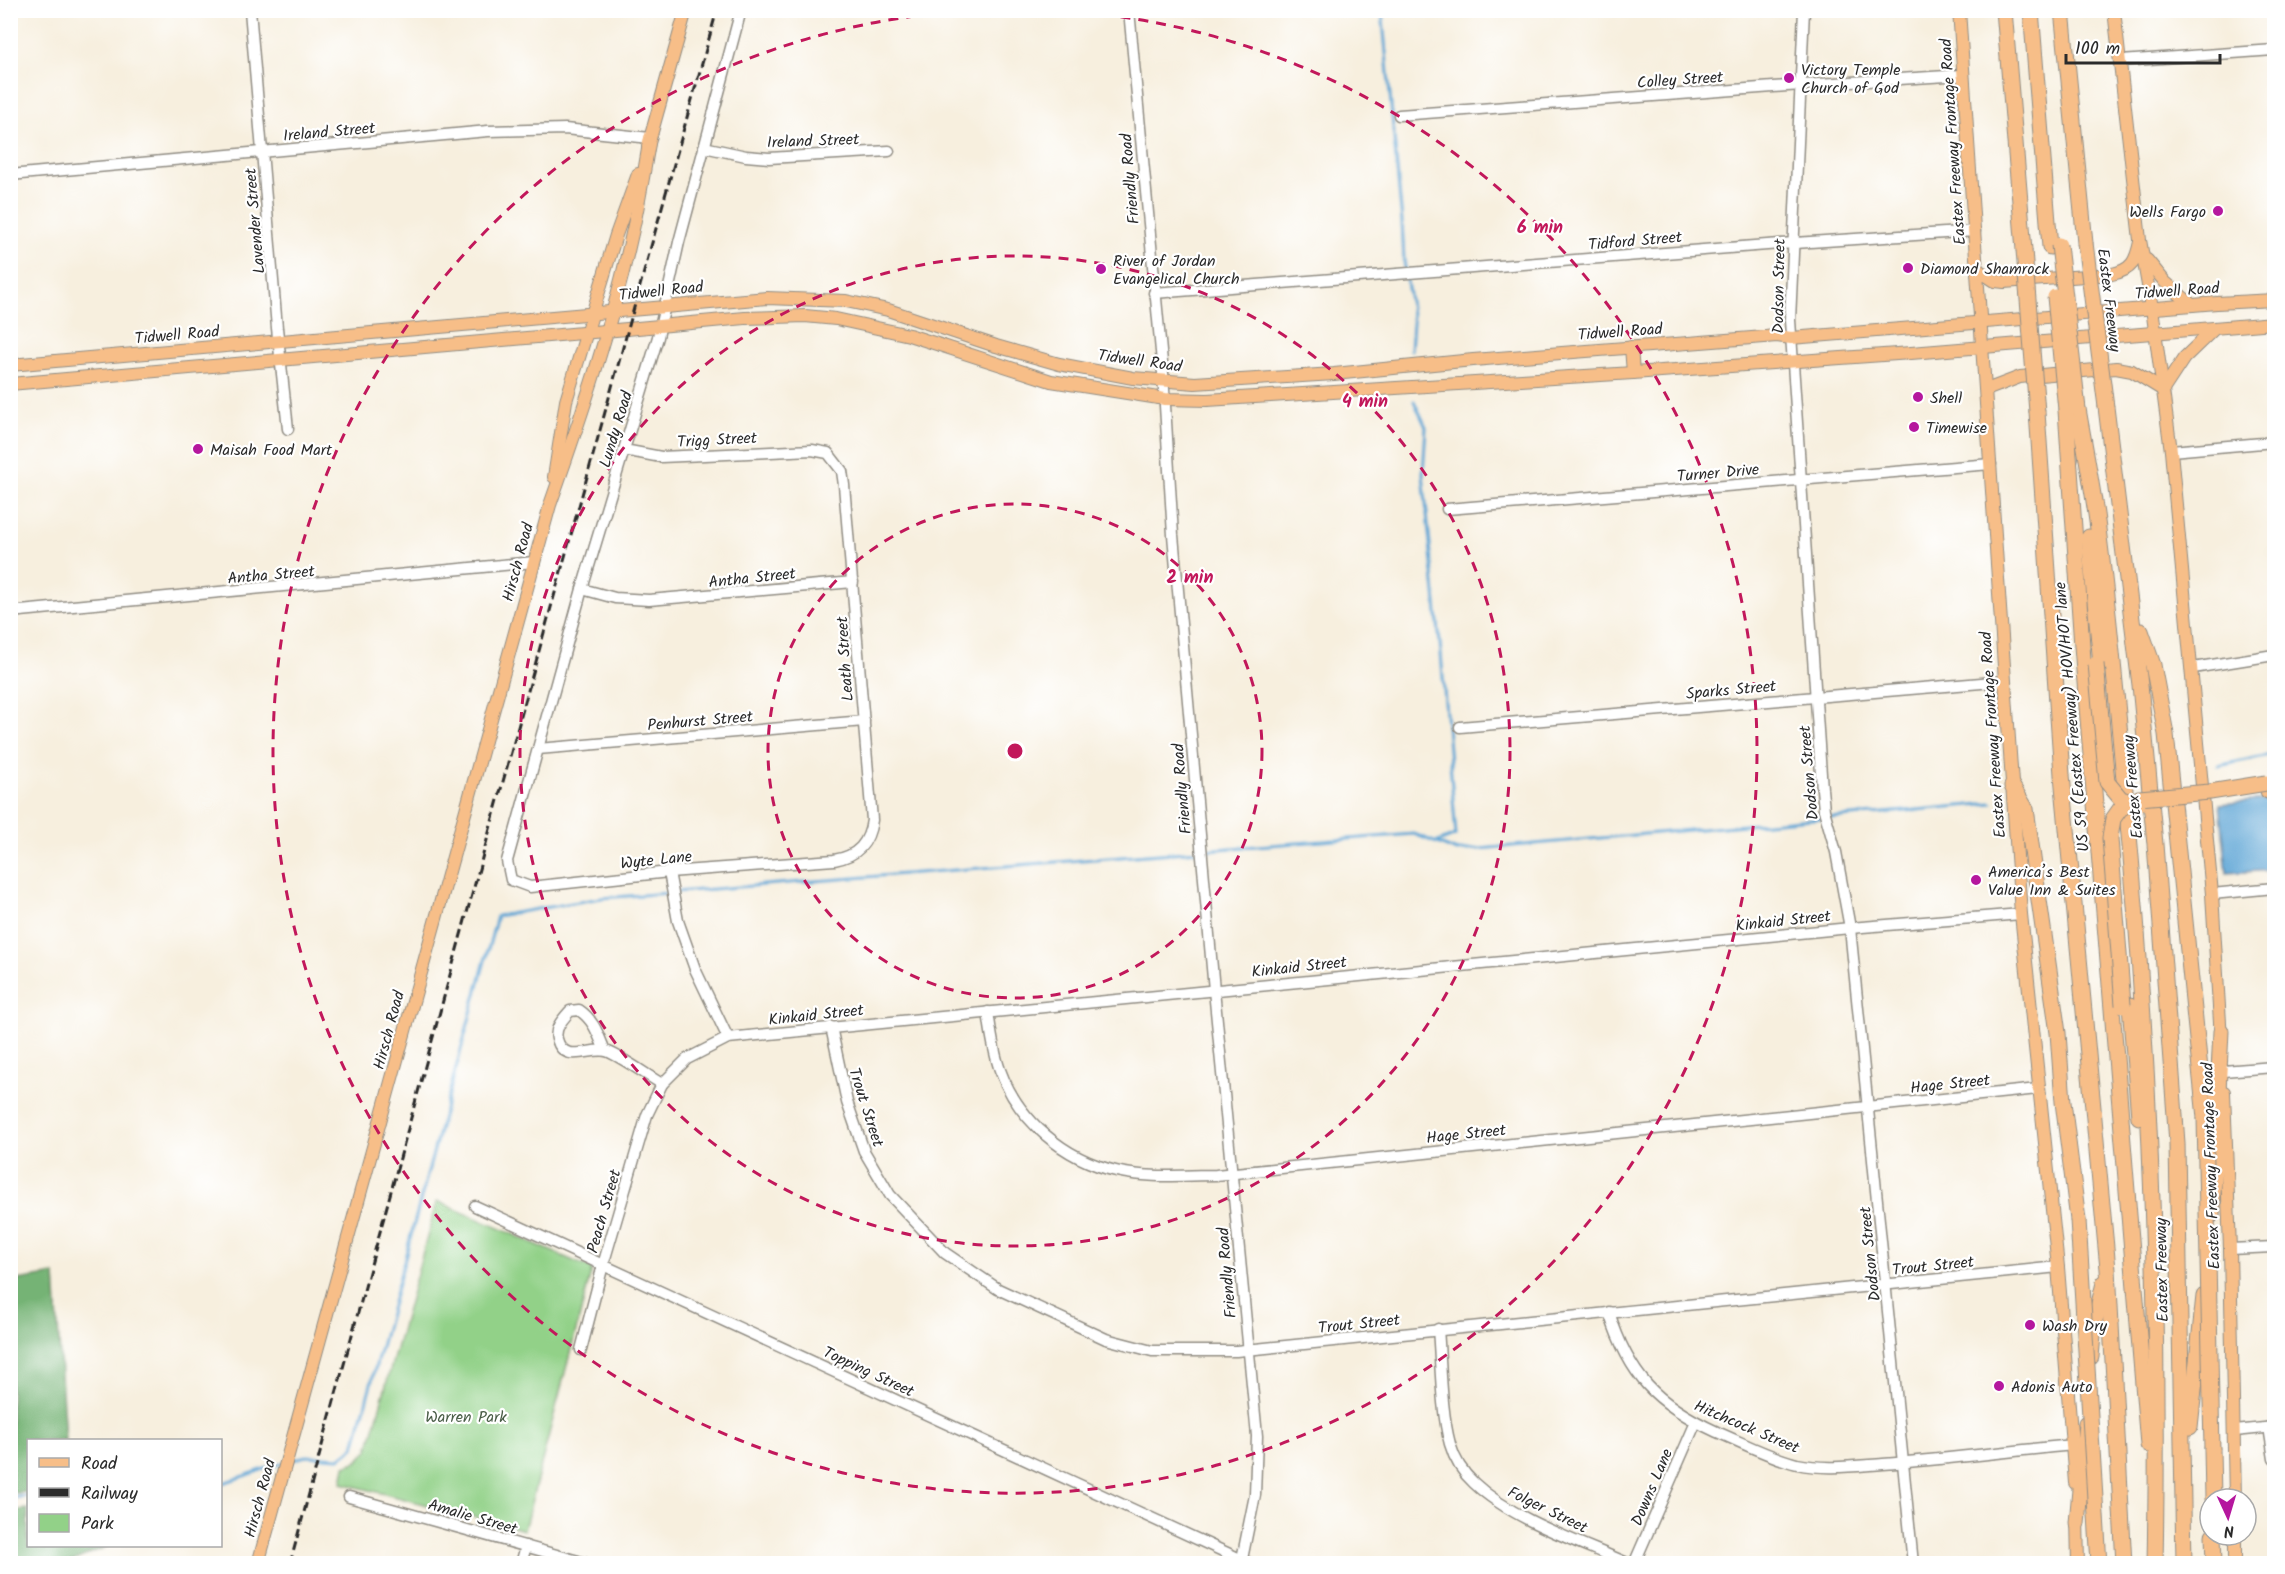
<svg xmlns="http://www.w3.org/2000/svg" width="2285" height="1574" font-family="Kalam,sans-serif">
	<style>
		.green { fill: #92d188; stroke: #5e7e5a; stroke-width: 1.5 }
		.forest { fill: #75b374; stroke: #506f50; stroke-width: 1.5 }
		.water { fill: #5ea6d5; stroke: #446880; stroke-width: 1.5 }
		.lines { fill: none; stroke-linecap: round; stroke-linejoin: round }
		.stream { stroke: #5ea6d5; stroke-width: 3 }
		.minor-casing { stroke: #918d84; stroke-width: 13 }
		.major-casing { stroke: #918d84; stroke-width: 14 }
		.highway-casing { stroke: #918d84; stroke-width: 17 }
		.minor { stroke: #fff; stroke-width: 10 }
		.major { stroke: #f7be88; stroke-width: 12 }
		.highway { stroke: #f7be88; stroke-width: 15 }
		.rail { stroke: #2b2b2b; stroke-width: 3; stroke-dasharray: 9 4.5; stroke-linecap: butt }
		.highway-bridge-casing { stroke: #918d84; stroke-width: 17; stroke-linecap: butt }
		.highway-bridge { stroke: #f7be88; stroke-width: 15 }
		.ring { fill: none; stroke: #c2185b; stroke-width: 3; stroke-dasharray: 10 8 }
		.poi-dot { fill: #b5179e; stroke: #fff; stroke-width: 2 }
		.labels { text-anchor: middle; stroke-width: 4.5; stroke-linejoin: round; paint-order: stroke }
		.poi-label { font-size: 16px; fill: #2b2b2b; stroke: #fff; text-anchor: start }
		.street-label { font-size: 16px; fill: #2b2b2b; stroke: #fff }
		.park-label { font-size: 16px; fill: #4a5d47; stroke: #fff }
		.centre { fill: #c2185b; stroke: #fff; stroke-width: 3 }
		.ring-label { font-size: 18px; text-anchor: middle; font-weight: bold; fill: #c2185b; stroke: #fff; stroke-width: 4.5; stroke-linejoin: round; paint-order: stroke }
	</style>
	<rect width="100%" height="100%" fill="#fff"/>
	<filter id="ink" filterUnits="userSpaceOnUse"><feTurbulence type="fractalNoise" baseFrequency=".0167" numOctaves="2"/><feDisplacementMap in="SourceGraphic" scale="12" xChannelSelector="R" yChannelSelector="G"/><feConvolveMatrix kernelMatrix="1 2 1 2 8 2 1 2 1" color-interpolation-filters="sRGB"/></filter>
	<filter id="wash" filterUnits="userSpaceOnUse"><feTurbulence type="fractalNoise" baseFrequency=".008" numOctaves="4" result="noise"/><feDisplacementMap in="SourceGraphic" scale="24" xChannelSelector="R" yChannelSelector="G"/><feGaussianBlur stdDeviation="1.35" result="paint"/><feColorMatrix in="noise" values="0 0 0 0 0 0 0 0 0 0 0 0 0 0 0 0 0 1.4 0 .05"/><feComposite in="paint" operator="in"/></filter>
	<g filter="url(#wash)">
		<rect width="100%" height="100%" fill="#f7efde"/>
		<path class="green" d="M437 1201 592 1269 524 1530 342 1483 345 1466 358 1461 368 1450Z"/>
		<g class="forest">
			<path d="M55 1274 65 1440H28V1492L11 1493V1281Z"/>
			<path d="M28 1509V1546H108L73 1561 61 1563H11V1511Z"/>
		</g>
		<path class="water" d="M2274 799V870L2227 873 2220 804Z"/>
		<g class="lines">
			<g class="stream">
				<path d="M1382 10 1402 222 1404 261 1413 322 1411 350"/>
				<path d="M1414 401 1426 427 1423 474 1441 653 1456 835 1438 842"/>
				<path d="M2218 766 2274 754"/>
				<path d="M1830 818 1992 803"/>
				<path d="M1205 850 1414 834 1457 851 1823 818"/>
				<path d="M675 892 1198 851"/>
				<path d="M291 1460 306 1456 340 1458 354 1447 497 916 601 898 669 893"/>
				<path d="M220 1484 282 1463"/>
				<path d="M10 1498 28 1496"/>
			</g>
		</g>
	</g>
	<g filter="url(#ink)">
		<g class="lines">
			<defs>
				<g id="minor">
					<path d="M250 10 277 328 288 429"/>
					<path d="M1129 10 1163 373 1173 535 1214 990 1257 1436 1255 1495 1241 1564"/>
					<path d="M1804 10 1790 320 1822 789 1824 810 1836 852 1850 928 1913 1564"/>
					<path d="M2121 61 2274 50"/>
					<path d="M1399 115 1787 86 1963 75"/>
					<path d="M704 147 746 156 769 158 889 151"/>
					<path d="M10 175 488 131 565 129 650 138"/>
					<path d="M1154 293 1780 244 1975 231"/>
					<path d="M624 450 661 457 812 450 828 453 842 471 844 485 872 820C869 843 858 856 834 860L669 872 530 887 511 880 507 861 582 589 658 337 679 242 741 10"/>
					<path d="M2171 451 2274 442"/>
					<path d="M1447 509 1991 464"/>
					<path d="M582 589 615 598 649 600 853 582"/>
					<path d="M10 612 534 562"/>
					<path d="M2193 668 2274 655"/>
					<path d="M1460 727 2005 681"/>
					<path d="M538 749 864 721"/>
					<path d="M669 872 678 921 695 969 728 1038"/>
					<path d="M2212 894 2274 888"/>
					<path d="M988 1012C991 1032 993 1051 1000 1070 1018 1120 1064 1159 1116 1171 1148 1179 1184 1175 1216 1175L2038 1089"/>
					<path d="M831 1027 847 1102 864 1151 890 1195 945 1253 998 1289 1106 1339 1152 1351H1236L2058 1267"/>
					<path d="M605 1051C598 1034 594 1020 579 1010L570 1011C563 1019 554 1028 557 1039 564 1065 590 1047 606 1051 619 1055 648 1076 662 1084"/>
					<path d="M2223 1071 2274 1067"/>
					<path d="M475 1206 1251 1564"/>
					<path d="M2230 1249 2274 1247"/>
					<path d="M1609 1312C1629 1376 1656 1404 1717 1432 1743 1443 1769 1457 1797 1464 1825 1470 1855 1466 1883 1464 1947 1459 2010 1451 2073 1445"/>
					<path d="M1438 1329C1441 1365 1441 1411 1450 1444 1454 1458 1463 1473 1474 1483 1513 1520 1580 1542 1629 1564"/>
					<path d="M581 1350 603 1265 647 1115 662 1084 687 1059 728 1038 1850 928 2021 914"/>
					<path d="M2269 1427 2274 1459"/>
					<path d="M2235 1431 2274 1427"/>
					<path d="M349 1497 589 1564"/>
					<path d="M521 1564 526 1546"/>
					<path d="M1634 1564 1696 1422"/>
				</g>
				<g id="major">
					<path d="M1959 10 2021 914 2058 1267 2075 1483"/>
					<path d="M2114 10 2140 240 2152 308 2171 451 2212 894 2221 1039"/>
					<path d="M648 146 686 10"/>
					<path d="M2147 260 2165 282 2192 305"/>
					<path d="M1978 270 1995 281 2004 282 2112 274C2132 270 2136 261 2140 242"/>
					<path d="M1631 347 1633 373"/>
					<path d="M10 365 767 298 846 301 888 310 996 346 1059 364 1133 378 1195 383 1334 374 1473 360 1777 336 1791 338 2217 303 2274 300"/>
					<path d="M10 384 627 329 745 318 805 316 836 319 909 335 1051 381 1165 399 1207 400 1633 373 1911 353 2274 323"/>
					<path d="M1986 390 2020 377 2116 368 2132 371 2163 390"/>
					<path d="M2163 390 2184 358 2214 329"/>
					<path d="M554 477 566 401 616 235 638 174"/>
					<path d="M2224 1092 2230 1249 2235 1499"/>
					<path d="M2077 1516 2078 1564"/>
					<path d="M2235 1535V1564"/>
					<path d="M258 1564 550 505C581 417 611 329 631 238 639 205 644 171 650 138"/>
				</g>
				<g id="highway">
					<path d="M2004 10 2024 250"/>
					<path d="M2031 10 2050 247"/>
					<path d="M2062 10 2085 243"/>
					<path d="M2106 407 2140 685 2155 844 2177 1143 2184 1564"/>
					<path d="M2078 409C2085 449 2093 489 2098 529 2110 620 2118 711 2126 802 2150 1055 2160 1309 2155 1564"/>
					<path d="M2066 410 2082 646 2148 1445"/>
					<path d="M2037 412 2062 775 2108 1269 2124 1564"/>
					<path d="M2089 537 2101 664"/>
					<path d="M2141 631 2153 665 2166 734 2205 1118"/>
					<path d="M2012 786 2026 809 2058 1033 2063 1102 2078 1220"/>
					<path d="M2268 791 2274 790"/>
					<path d="M2130 1005 2139 1117"/>
					<path d="M2212 1215 2221 1031"/>
					<path d="M2091 1357 2094 1324 2104 1283"/>
					<path d="M2190 1427 2204 1296"/>
					<path d="M2212 1449 2213 1499"/>
					<path d="M2077 1523 2086 1423"/>
					<path d="M2213 1535 2214 1564"/>
				</g>
			</defs>
			<use href="#minor" class="minor-casing"/>
			<use href="#major" class="major-casing"/>
			<use href="#highway" class="highway-casing"/>
			<use href="#minor" class="minor"/>
			<use href="#major" class="major"/>
			<use href="#highway" class="highway"/>
			<path class="rail" d="M290 1564C430 1045 572 528 717 10"/>
			<defs>
				<g id="highway-bridge">
					<path d="M2085 243 2106 407"/>
					<path d="M2059 245 2078 409"/>
					<path d="M2024 250 2037 412"/>
					<path d="M2055 297 2066 410"/>
					<path d="M2096 664 2107 782 2121 799 2138 804"/>
					<path d="M2123 1005 2110 838 2113 819 2120 809 2139 798 2210 792 2266 783"/>
					<path d="M2205 1118 2212 1449"/>
					<path d="M2078 1220 2099 1564"/>
				</g>
			</defs>
			<use href="#highway-bridge" class="highway-bridge-casing"/>
			<use href="#highway-bridge" class="highway-bridge"/>
		</g>
	</g>
	<g class="ring">
		<circle cx="1015" cy="751" r="247"/>
		<circle cx="1015" cy="751" r="495"/>
		<path d="M1067 11A742 742 0 1 1 963 11"/>
	</g>
	<g class="poi-dot">
		<circle cx="1789" cy="78" r="6"/>
		<circle cx="2218" cy="211" r="6"/>
		<circle cx="1908" cy="268" r="6"/>
		<circle cx="1101" cy="269" r="6"/>
		<circle cx="1918" cy="397" r="6"/>
		<circle cx="1914" cy="427" r="6"/>
		<circle cx="198" cy="449" r="6"/>
		<circle cx="1976" cy="880" r="6"/>
		<circle cx="2030" cy="1325" r="6"/>
		<circle cx="1999" cy="1386" r="6"/>
	</g>
	<g class="labels">
		<g class="poi-label">
			<text x="1801" y="75">Victory Temple<tspan x="1801" dy="18">Church of God</tspan></text>
			<text x="2206" y="217" text-anchor="end">Wells Fargo</text>
			<text x="1113" y="266">River of Jordan<tspan x="1113" dy="18">Evangelical Church</tspan></text>
			<text x="1920" y="274">Diamond Shamrock</text>
			<text x="1930" y="403">Shell</text>
			<text x="1926" y="433">Timewise</text>
			<text x="210" y="455">Maisah Food Mart</text>
			<text x="1988" y="877">America’s Best<tspan x="1988" dy="18">Value Inn &amp; Suites</tspan></text>
			<text x="2042" y="1331">Wash Dry</text>
			<text x="2011" y="1392">Adonis Auto</text>
		</g>
		<g class="street-label">
			<text transform="translate(1680 79) rotate(-4)" y="6">Colley Street</text>
			<text transform="translate(329 131) rotate(-5)" y="6">Ireland Street</text>
			<text transform="translate(813 140) rotate(-2)" y="6">Ireland Street</text>
			<text transform="translate(1952 142) rotate(-94)" y="6">Eastex Freeway Frontage Road</text>
			<text transform="translate(1129 179) rotate(-95)" y="6">Friendly Road</text>
			<text transform="translate(254 221) rotate(-95)" y="6">Lavender Street</text>
			<text transform="translate(1635 240) rotate(-5)" y="6">Tidford Street</text>
			<text transform="translate(1778 286) rotate(-89)" y="6">Dodson Street</text>
			<text transform="translate(661 290) rotate(-6)" y="6">Tidwell Road</text>
			<text transform="translate(2177 290) rotate(-4)" y="6">Tidwell Road</text>
			<text transform="translate(2110 300) rotate(83)" y="6">Eastex Freeway</text>
			<text transform="translate(1620 331) rotate(-4)" y="6">Tidwell Road</text>
			<text transform="translate(177 334) rotate(-5)" y="6">Tidwell Road</text>
			<text transform="translate(1140 360) rotate(8)" y="6">Tidwell Road</text>
			<text transform="translate(615 429) rotate(-73)" y="6">Lundy Road</text>
			<text transform="translate(717 439) rotate(-3)" y="6">Trigg Street</text>
			<text transform="translate(1718 472) rotate(-5)" y="6">Turner Drive</text>
			<text transform="translate(517 562) rotate(-75)" y="6">Hirsch Road</text>
			<text transform="translate(271 574) rotate(-5)" y="6">Antha Street</text>
			<text transform="translate(752 577) rotate(-6)" y="6">Antha Street</text>
			<text transform="translate(844 659) rotate(-94)" y="6">Leath Street</text>
			<text transform="translate(1731 689) rotate(-5)" y="6">Sparks Street</text>
			<text transform="translate(2071 717) rotate(-95)" y="6">US 59 (Eastex Freeway) HOV/HOT lane</text>
			<text transform="translate(700 720) rotate(-5)" y="6">Penhurst Street</text>
			<text transform="translate(1992 735) rotate(-94)" y="6">Eastex Freeway Frontage Road</text>
			<text transform="translate(1808 773) rotate(-95)" y="6">Dodson Street</text>
			<text transform="translate(2132 787) rotate(-95)" y="6">Eastex Freeway</text>
			<text transform="translate(1181 789) rotate(-95)" y="6">Friendly Road</text>
			<text transform="translate(656 859) rotate(-6)" y="6">Wyte Lane</text>
			<text transform="translate(1783 920) rotate(-6)" y="6">Kinkaid Street</text>
			<text transform="translate(1299 966) rotate(-6)" y="6">Kinkaid Street</text>
			<text transform="translate(816 1014) rotate(-6)" y="6">Kinkaid Street</text>
			<text transform="translate(388 1030) rotate(-75)" y="6">Hirsch Road</text>
			<text transform="translate(1950 1083) rotate(-6)" y="6">Hage Street</text>
			<text transform="translate(867 1107) rotate(72)" y="6">Trout Street</text>
			<text transform="translate(1466 1133) rotate(-6)" y="6">Hage Street</text>
			<text transform="translate(2210 1166) rotate(-92)" y="6">Eastex Freeway Frontage Road</text>
			<text transform="translate(603 1211) rotate(-74)" y="6">Peach Street</text>
			<text transform="translate(1869 1254) rotate(-96)" y="6">Dodson Street</text>
			<text transform="translate(1933 1265) rotate(-6)" y="6">Trout Street</text>
			<text transform="translate(2161 1270) rotate(-91)" y="6">Eastex Freeway</text>
			<text transform="translate(1226 1273) rotate(-95)" y="6">Friendly Road</text>
			<text transform="translate(1359 1323) rotate(-6)" y="6">Trout Street</text>
			<text transform="translate(869 1371) rotate(25)" y="6">Topping Street</text>
			<text transform="translate(1747 1426) rotate(23)" y="6">Hitchcock Street</text>
			<text transform="translate(1651 1487) rotate(-67)" y="6">Downs Lane</text>
			<text transform="translate(259 1498) rotate(-75)" y="6">Hirsch Road</text>
			<text transform="translate(1548 1509) rotate(26)" y="6">Folger Street</text>
			<text transform="translate(473 1516) rotate(16)" y="6">Amalie Street</text>
		</g>
		<g class="park-label">
			<text x="466" y="1422">Warren Park</text>
		</g>
	</g>
	<circle cx="1015" cy="751" r="9" class="centre"/>
	<g class="ring-label">
		<text x="1540" y="233">6 min</text>
		<text x="1365" y="407">4 min</text>
		<text x="1190" y="583">2 min</text>
	</g>
	<rect width="2285" height="1574" fill="none" stroke="#fff" stroke-width="36"/>
	<rect x="27" y="1439" width="195" height="108" fill="#ffffff" stroke="#aaaaaa" stroke-width="1.5"/>
	<rect x="39" y="1458" width="30" height="9" fill="#f7be88" stroke="#aaaaaa" stroke-width="1.5"/>
	<text x="81" y="1469" font-size="18" fill="#2b2b2b">Road</text>
	<rect x="39" y="1488" width="30" height="9" fill="#2b2b2b" stroke="#aaaaaa" stroke-width="1.5"/>
	<text x="81" y="1499" font-size="18" fill="#2b2b2b">Railway</text>
	<rect x="39" y="1514" width="30" height="18" fill="#92d188" stroke="#aaaaaa" stroke-width="1.5"/>
	<text x="81" y="1529" font-size="18" fill="#2b2b2b">Park</text>
	<g transform="translate(2228 1517) rotate(176)"><circle r="28" fill="#ffffff" stroke="#aaaaaa" stroke-width="1.5"/>
	<path d="M0-4.5L10 22L0 15L-10 22Z" fill="#b5179e"/>
	<text y="-9" font-size="16" font-weight="bold" text-anchor="middle" fill="#2b2b2b">N</text>
	</g>
	<path d="M2066 54v9h154v-9" fill="none" stroke="#2b2b2b" stroke-width="3"/>
	<text x="2075" y="54" font-size="18" fill="#2b2b2b" stroke="#ffffff" stroke-width="4.5" paint-order="stroke">100 m</text>
</svg>
